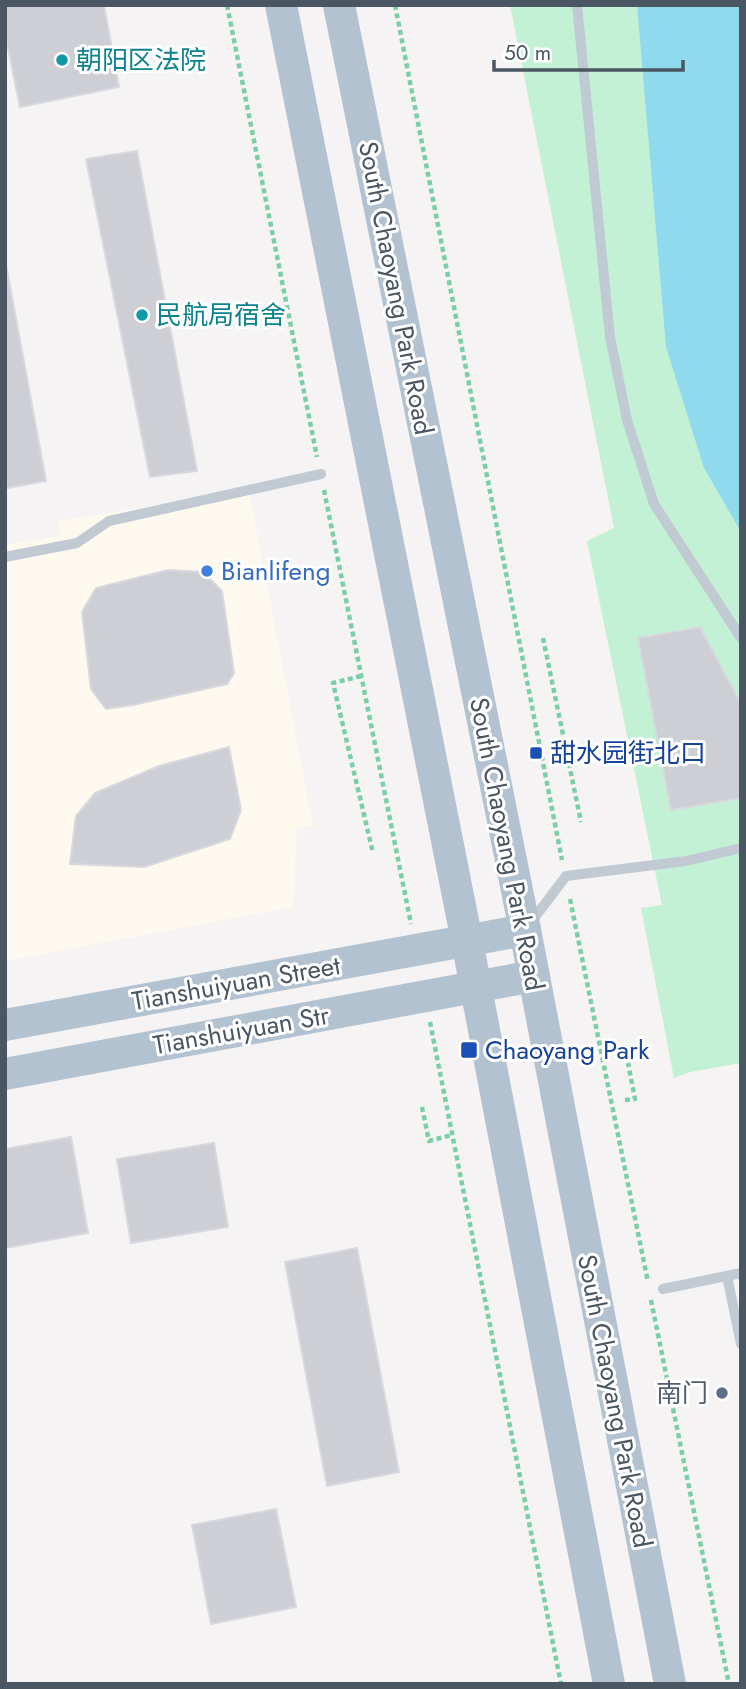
<svg xmlns="http://www.w3.org/2000/svg" width="746" height="1689" font-family="Jost,'Noto Sans SC',sans-serif">
	<style>
		.commercial { fill: #fdf9ef }
		.green { fill: #c3f1d5 }
		.water { fill: #90daee }
		.building { fill: #cdcfd5; stroke: #d7d9de; stroke-width: 2 }
		.lines { fill: none; stroke-linecap: round; stroke-linejoin: round }
		.path { stroke: #7ad0a6; stroke-width: 4.5; stroke-dasharray: 5 3.5; stroke-linecap: butt }
		.lane { stroke: #c1cad2; stroke-width: 10 }
		.primary { stroke: #b3c2d1; stroke-width: 32 }
		.culture-dot { fill: #0f9aa8; stroke: #fff; stroke-width: 2.5 }
		.shop-dot { fill: #3f7fe0; stroke: #fff; stroke-width: 2.5 }
		.transit-dot { fill: #1a4fb4; stroke: #fff; stroke-width: 2.5 }
		.service-dot { fill: #5c6f8a; stroke: #fff; stroke-width: 2.5 }
		.labels { text-anchor: middle; stroke-width: 6; stroke-linejoin: round; paint-order: stroke }
		.culture-label { font-size: 26px; fill: #0d838f; stroke: #fff; text-anchor: start }
		.street-label { font-size: 26px; fill: #4a5661; stroke: #fff }
		.shop-label { font-size: 26px; fill: #366cbe; stroke: #fff; text-anchor: start }
		.transit-label { font-size: 26px; fill: #164399; stroke: #fff; text-anchor: start }
		.service-label { font-size: 26px; fill: #4e5e75; stroke: #fff; text-anchor: end }
	</style>
	<rect width="100%" height="100%" fill="#f5f3f3"/>
	<path class="commercial" d="M249 491 313 826 297 828 293 907 5 961V545L61 535 58 521Z"/>
	<path class="green" d="M510 5H741V1063L690 1072 674 1078 641 908 662 905 587 541 614 528Z"/>
	<path class="water" d="M637 5H741V532L704 468 666 347Z"/>
	<g class="building">
		<path d="M5 5H104L119 87 20 107 5 33Z"/>
		<path d="M137 151 197 471 150 477 86 159Z"/>
		<path d="M5 259 46 481 7 488 5 477Z"/>
		<path d="M168 570 203 572 222 591 234 673 227 684 133 705 106 709 91 689 82 612 96 588Z"/>
		<path d="M700 627 741 704V798L671 810 638 638Z"/>
		<path d="M229 747 241 810 230 839 144 867 70 864 76 816 95 793 159 766Z"/>
		<path d="M71 1137 88 1233 5 1248V1149Z"/>
		<path d="M214 1143 228 1227 131 1243 117 1159Z"/>
		<path d="M357 1248 399 1472 327 1486 285 1262Z"/>
		<path d="M276 1509 296 1607 211 1624 192 1525Z"/>
	</g>
	<g class="lines">
		<g class="path">
			<path d="M227 5 317 457"/>
			<path d="M395 5 562 860"/>
			<path d="M324 490 411 924"/>
			<path d="M543 638 581 822"/>
			<path d="M361 676 333 683 373 853"/>
			<path d="M570 899 648 1282"/>
			<path d="M430 1022 561 1684"/>
			<path d="M625 1100 635 1099 628 1063"/>
			<path d="M422 1107 429 1141 452 1135"/>
			<path d="M651 1300 729 1684"/>
		</g>
		<g class="lane">
			<path d="M577 5 610 337 627 420 654 504 741 638"/>
			<path d="M5 557 77 543 109 521 321 474"/>
			<path d="M529 925 566 876 686 861 741 848"/>
			<path d="M727 1276 741 1344"/>
			<path d="M663 1289 741 1273"/>
		</g>
		<g class="primary">
			<path d="M281 5 467 941 609 1684"/>
			<path d="M339 5 525 930 670 1684"/>
			<path d="M5 1025 525 930"/>
			<path d="M5 1074 534 976"/>
		</g>
	</g>
	<g class="culture-dot">
		<circle cx="62" cy="60" r="7"/>
		<circle cx="142" cy="315" r="7"/>
	</g>
	<circle class="shop-dot" cx="207" cy="571" r="7"/>
	<g class="transit-dot">
		<rect x="529" y="746" width="14" height="14" rx="3.5"/>
		<rect x="460" y="1041" width="18" height="18" rx="3.5"/>
	</g>
	<circle class="service-dot" cx="722" cy="1393" r="7"/>
	<g class="labels">
		<g class="culture-label">
			<text x="76" y="69">朝阳区法院</text>
			<text x="156" y="324">民航局宿舍</text>
		</g>
		<g class="street-label">
			<text transform="translate(396 288) rotate(79)" y="9">South Chaoyang Park Road</text>
			<text transform="translate(507 844) rotate(79)" y="9">South Chaoyang Park Road</text>
			<text transform="translate(236 983) rotate(-10)" y="9">Tianshuiyuan Street</text>
			<text transform="translate(241 1030) rotate(-10)" y="9">Tianshuiyuan Str</text>
			<text transform="translate(615 1401) rotate(79)" y="9">South Chaoyang Park Road</text>
		</g>
		<g class="shop-label">
			<text x="221" y="580">Bianlifeng</text>
		</g>
		<g class="transit-label">
			<text x="550" y="762">甜水园街北口</text>
			<text x="485" y="1059">Chaoyang Park</text>
		</g>
		<g class="service-label">
			<text x="708" y="1402">南门</text>
		</g>
	</g>
	<rect width="746" height="1689" fill="none" stroke="#4a5661" stroke-width="14"/>
	<path d="M494 60v10h189v-10" fill="none" stroke="#4a5661" stroke-width="3.5"/>
	<text x="504" y="60" font-size="21" fill="#4a5661" stroke="#ffffff" stroke-width="5" paint-order="stroke">50 m</text>
</svg>
